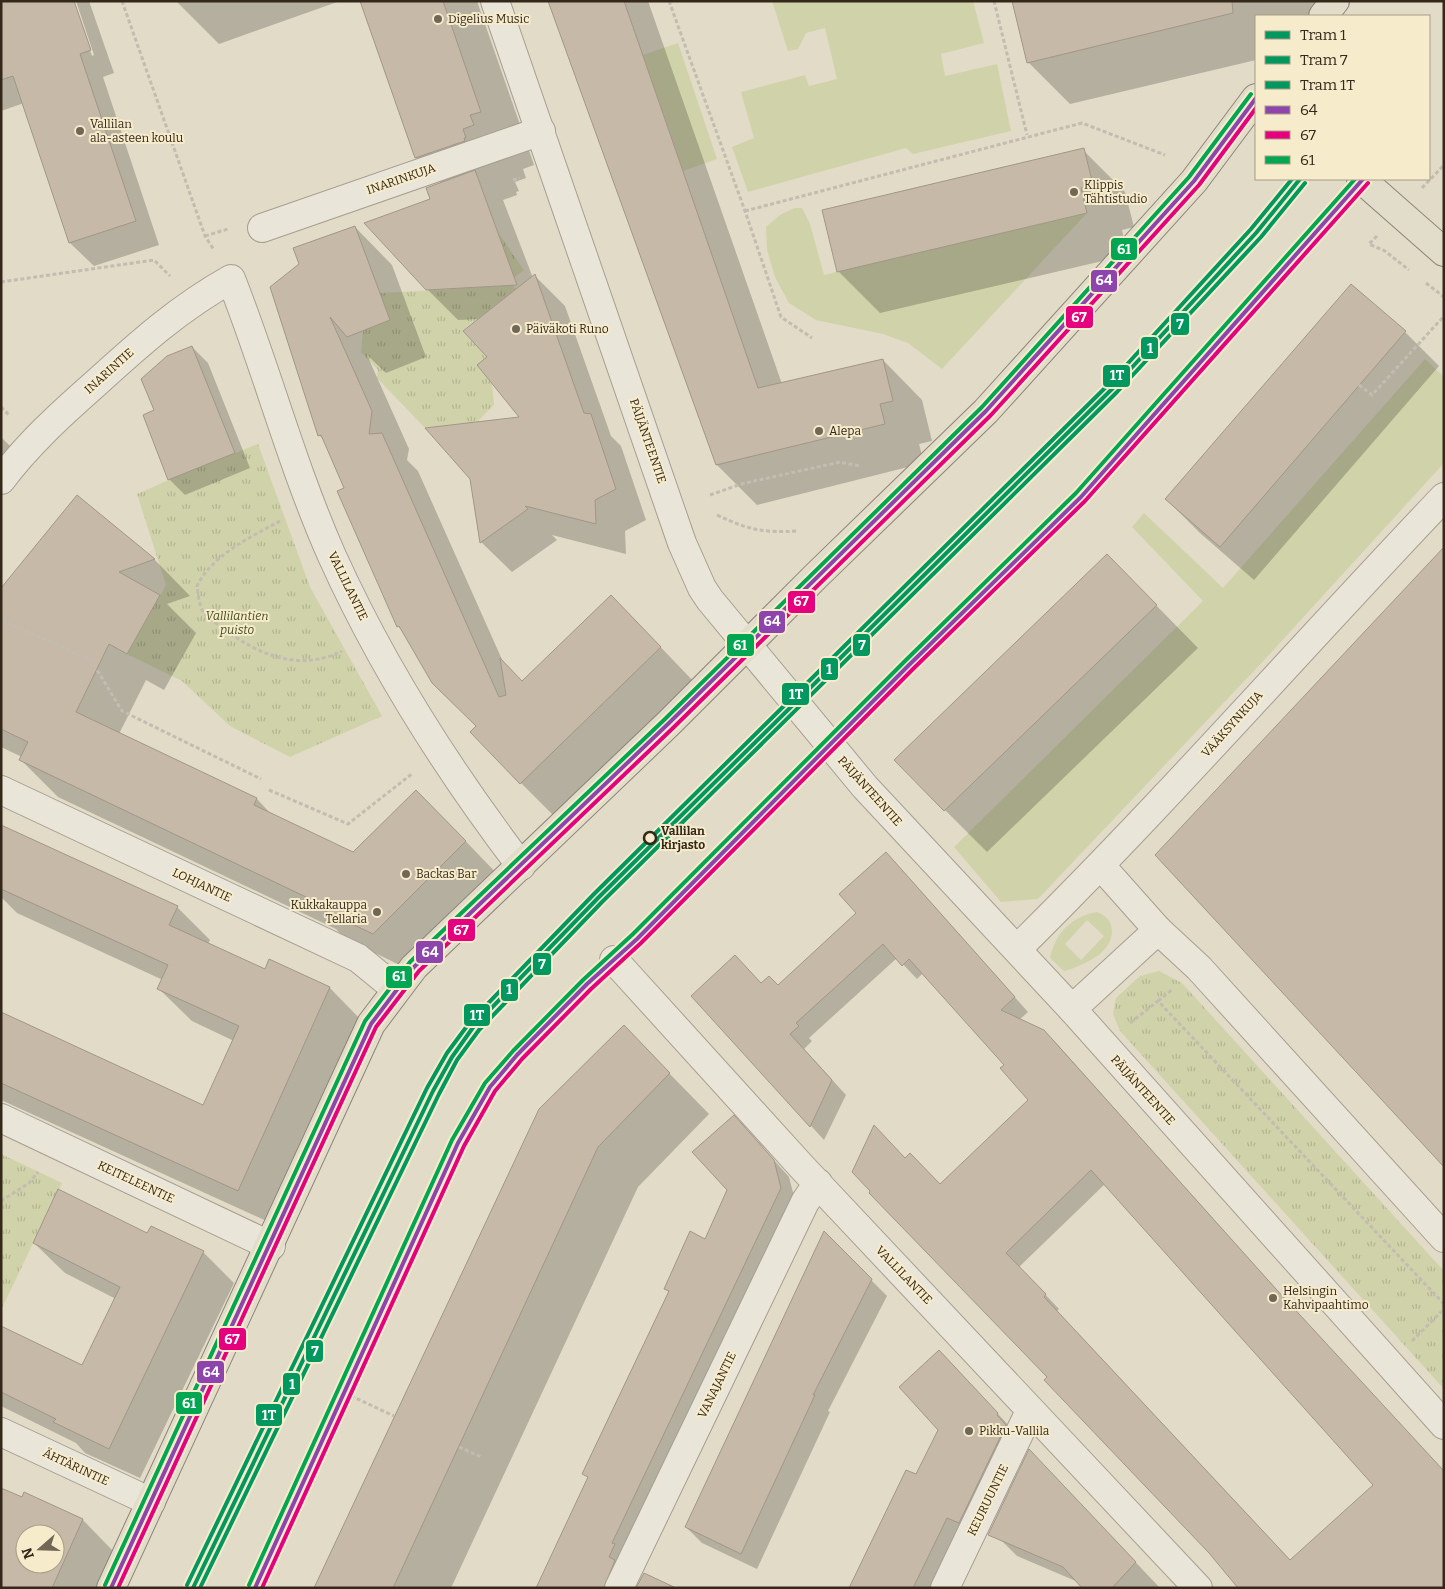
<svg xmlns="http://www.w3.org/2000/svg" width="1445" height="1589" font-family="Bitter,serif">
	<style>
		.grass { fill: #d0d3a9; fill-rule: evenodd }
		.park { fill: url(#park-tufts) }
		.shadow { fill: #0003; fill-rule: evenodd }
		.building { fill: #c6b9a8; stroke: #a29687; fill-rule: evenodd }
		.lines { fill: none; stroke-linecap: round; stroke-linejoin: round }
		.street-casing { stroke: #a69f91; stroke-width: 30 }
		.primary-casing { stroke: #8c8578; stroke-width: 30 }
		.path { stroke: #c2bcb1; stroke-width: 3; stroke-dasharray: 4 2.5; stroke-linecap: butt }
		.street { stroke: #eae5d9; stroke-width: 28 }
		.primary { stroke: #e2dcca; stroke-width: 28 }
		.bus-1-casing { stroke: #f6ebcb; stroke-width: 8 }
		.bus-2-casing { stroke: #f6ebcb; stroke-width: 8 }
		.bus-3-casing { stroke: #f6ebcb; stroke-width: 8 }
		.bus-1 { stroke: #8e44ad; stroke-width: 4 }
		.bus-2 { stroke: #e5007d; stroke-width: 4 }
		.bus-3 { stroke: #00a651; stroke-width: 4 }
		.tram-1-casing { stroke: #f6ebcb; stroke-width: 8 }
		.tram-2-casing { stroke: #f6ebcb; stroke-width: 8 }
		.tram-3-casing { stroke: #f6ebcb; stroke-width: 8 }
		.tram-1 { stroke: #00985f; stroke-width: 4 }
		.tram-2 { stroke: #00985f; stroke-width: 4 }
		.tram-3 { stroke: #00985f; stroke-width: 4 }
		.poi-dot { fill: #716757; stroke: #f6ebcb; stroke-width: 2 }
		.stop-dot { fill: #f6ebcb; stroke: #34281a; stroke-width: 2.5 }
		.labels { text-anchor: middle; stroke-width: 4; stroke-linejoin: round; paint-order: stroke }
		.poi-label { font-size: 12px; fill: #34281a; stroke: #f6ebcb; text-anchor: start }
		.street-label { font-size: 12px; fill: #34281a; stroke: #f6ebcb }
		.park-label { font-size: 12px; font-style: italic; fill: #435120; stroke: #f6ebcb }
		.stop-label { font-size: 12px; font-weight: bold; fill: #34281a; stroke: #f6ebcb; text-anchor: start }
		.line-badge { stroke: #f6ebcb; stroke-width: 2 }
		.badge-label { font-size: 14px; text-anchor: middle; font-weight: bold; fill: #fff }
	</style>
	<defs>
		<pattern id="park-tufts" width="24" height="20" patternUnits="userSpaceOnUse" patternTransform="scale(1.25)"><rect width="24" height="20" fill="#d0d3a9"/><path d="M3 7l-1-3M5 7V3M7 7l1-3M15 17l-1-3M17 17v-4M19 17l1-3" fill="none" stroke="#b3b591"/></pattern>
	</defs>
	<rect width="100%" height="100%" fill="#e2dbc7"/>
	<g class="grass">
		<path d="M772 1H973L984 43 941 54 945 76 997 64 1011 131 913 154 906 148 748 192 732 147 754 138 741 92 805 75 809 86 837 79 825 28 806 33 798 49 788 51Z"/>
		<path d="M678 43 717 159 683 171 643 55Z"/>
		<path d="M794 208H802L810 224 824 275 1087 213 942 369 908 343 883 334 816 320 789 303 775 277 767 250 766 227 780 215Z"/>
		<path d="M1425 359 1444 377V463L1268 656 1038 899 1001 902 954 847 1203 601 1132 527 1144 513 1223 588Z"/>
		<path d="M1097 912C1103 914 1109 919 1111 925 1118 951 1083 966 1064 971L1050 958C1056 932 1071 917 1097 912ZM1087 920 1104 936 1081 960 1065 944Z"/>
	</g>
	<g class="park">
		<path d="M497 231 524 270 510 281 516 289 463 330 487 357 477 365 492 384 494 405 477 422 425 428 377 378 378 370 361 352 363 331 380 293 455 289Z"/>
		<path d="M258 444 310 587 382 716 290 757 230 726 182 681 127 654 166 585 137 494 180 475Z"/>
		<path d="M1159 971 1182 983 1444 1271V1389L1120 1031 1113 1014 1116 998 1140 976Z"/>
		<path d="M1 1154 62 1183 1 1310Z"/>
	</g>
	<g class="shadow">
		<path d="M1 1H73L92 56 94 55 76 1H89L114 73 103 77 159 245 94 266 70 243 24 103 1 111Z"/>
		<path d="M176 1H340L219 44Z"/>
		<path d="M361 1H477L534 165 523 169 526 178 515 182 519 191 516 192 517 195 503 200 533 278 535 276 565 306 611 436 621 446 646 520 625 531 626 554 552 535 557 540 512 572 481 542 521 418 488 357 480 319 458 320 427 289 431 200 442 183 416 158Z"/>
		<path d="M551 1H648L782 384 883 360 922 400 932 441 919 444 924 463 757 505 717 465Z"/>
		<path d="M1013 1H1319L1323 16H1256V60L1070 104 1028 62Z"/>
		<path d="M1083 150 1125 192 1134 227 1122 230 1128 255 880 313 838 271Z"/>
		<path d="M355 227 392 265 426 357 386 373 367 355 409 449 407 460 418 471 504 664 523 683 648 634 697 685 558 820 521 783 398 626 345 488 325 441 319 435 272 287Z"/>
		<path d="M1405 332 1439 366 1254 580 1200 533 1166 499Z"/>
		<path d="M192 347 208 363 250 468 185 495 169 479 156 411Z"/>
		<path d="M1 437 15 451 1 470Z"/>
		<path d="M77 497 154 559 190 596 167 604 196 633 164 690 146 680 119 734 257 799 272 815 354 854 453 828 502 879 410 970 344 938 336 929 58 797 21 760 22 757 1 747V590Z"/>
		<path d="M1149 598 1198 648 987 852 945 810Z"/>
		<path d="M1 842 177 907 210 940 208 944 265 970 270 961 330 988 362 1021 271 1223 1 1100V1014L203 1106 234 1041 192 1021 159 989 163 980 17 913 1 897Z"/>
		<path d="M900 868 1028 1012 1019 1020 1043 1031 1058 1045 1290 1305 1444 1574 1241 1588 1049 1377 905 1159 940 1185 1029 1100 1006 1065 923 973 917 979 897 958 809 1038 812 1041 804 1049 846 1095 824 1140 692 996 761 984 778 987 858 913ZM1105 1184 1374 1485 1291 1561 1057 1311 1059 1309 1019 1267Z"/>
		<path d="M624 1027 709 1114 638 1187 451 1588H316Z"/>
		<path d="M749 1132 789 1177 796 1204 626 1588H537L589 1479 583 1473 669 1292 665 1289 706 1240 729 1190Z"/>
		<path d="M825 1234 887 1296 828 1411 830 1412 757 1569 702 1543 686 1527Z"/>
		<path d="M148 1235 203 1252 234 1283 140 1478 85 1453 76 1443 1 1406V1327L82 1367 116 1299 65 1273 34 1243Z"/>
		<path d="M955 1368 1013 1430 936 1588H850L917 1476 940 1430Z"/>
		<path d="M1054 1476 1160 1588H1084L1078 1582 1017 1556 1001 1540Z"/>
		<path d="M25 1494 83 1520 114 1552 97 1588H1ZM25 1534H55V1564H25Z"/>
	</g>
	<g class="building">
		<path d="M1 1H74L91 50 80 54 136 221 69 243 13 76 1 80Z"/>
		<path d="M360 1H443L481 112 470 115 474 125 463 129 466 138H464L465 141 415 158Z"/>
		<path d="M548 1H624L758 388 883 359 893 401 880 404 885 424 716 465Z"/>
		<path d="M1012 1H1232L1233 13 1027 63Z"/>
		<path d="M1084 148 1093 185 1081 188 1087 213 837 272 822 210Z"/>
		<path d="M475 170 517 285 426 290 364 223 430 199 426 188Z"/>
		<path d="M355 226 390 320 347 337 330 317 372 411 369 434 382 433 499 697 506 695 500 658 522 681 611 595 661 647 520 784 470 732 476 726 432 683 399 626 397 627 337 491 344 488 321 435 318 436 270 287 299 264 293 248Z"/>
		<path d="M535 274 584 413 591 414 616 489 595 500 596 524 525 506 528 509 480 543 470 479 425 428 519 417 477 365 487 357 463 331Z"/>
		<path d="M1351 284 1406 331 1220 547 1165 499Z"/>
		<path d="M192 346 235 453 168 480 143 415 154 410 141 379 167 356Z"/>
		<path d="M77 495 155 559 119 572 160 595 127 654 109 644 76 712 257 798 254 805 353 852 416 790 466 841 373 934 306 902 308 898 19 760 28 742 1 729V588Z"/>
		<path d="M1444 547V1167L1155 855Z"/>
		<path d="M1107 554 1157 605 944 811 894 760Z"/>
		<path d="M1 825 178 906 169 925 265 969 269 959 330 987 238 1191 1 1083V1012L203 1105 239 1026 157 989 168 965 1 889Z"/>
		<path d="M886 852 1015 997 1001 1010 1044 1030 1276 1289 1444 1471V1588H1238L1209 1553 1044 1380 1047 1377 869 1193 870 1191 852 1172 874 1125 905 1158 910 1153 940 1184 1028 1100 1000 1068 1004 1065 909 959 902 966 883 944 796 1023 799 1026 790 1034 832 1080 810 1127 691 996 735 955 761 983 769 976 778 985 856 913 839 894ZM1091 1170 1373 1485 1290 1560 1044 1297 1046 1294 1006 1253Z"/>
		<path d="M624 1025 670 1073 598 1147 393 1588H314L539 1109Z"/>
		<path d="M734 1115 774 1160 781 1188 612 1543 615 1544 609 1557 615 1560 604 1588H536L588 1477 582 1474 669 1291 664 1289 690 1231 705 1239 727 1190 692 1152Z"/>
		<path d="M58 1189 147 1233 151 1226 204 1251 109 1449 53 1422 56 1419 1 1392V1326L82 1365 120 1287 33 1243Z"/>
		<path d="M824 1231 872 1279 813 1395H815L741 1554 685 1527Z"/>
		<path d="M939 1350 998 1413 997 1415 1006 1425 959 1523 947 1518 913 1588H849L906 1470 916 1474 938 1430 899 1387Z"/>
		<path d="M1029 1449 1136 1562 1112 1588H1082L1063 1567 988 1535Z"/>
		<path d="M1 1488 22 1497 24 1492 83 1519 52 1588H1ZM25 1534H55V1564H25Z"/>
		<path d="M644 1573 676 1588H636Z"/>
	</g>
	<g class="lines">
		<defs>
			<g id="street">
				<path d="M495 1 682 543 702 588 710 600 865 787 1072 1009 1444 1425"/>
				<path d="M262 228 541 131"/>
				<path d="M1 480C28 444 61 414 95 384 139 344 179 308 231 279 267 370 292 466 332 556 382 667 448 770 521 866"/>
				<path d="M1 790 358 958 396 989"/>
				<path d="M1101 866 1158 930 1199 968 1444 1238"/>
				<path d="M1017 949C1165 803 1301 647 1444 497"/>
				<path d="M614 960 801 1166 1198 1588"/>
				<path d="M1072 1009 1158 930"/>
				<path d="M1 1118 271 1246"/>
				<path d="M1 1432 151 1502"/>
				<path d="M619 1588 805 1202 818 1183"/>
				<path d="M945 1588 1030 1411"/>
			</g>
			<g id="primary">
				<path d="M1323 16 1335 1"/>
				<path d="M1361 179 1444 252"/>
				<path d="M111 1588 371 1024 414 967 669 723 817 575 986 411 1194 181 1256 98"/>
			</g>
		</defs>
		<use href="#street" class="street-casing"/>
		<use href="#primary" class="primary-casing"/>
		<g class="path">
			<path d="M122 1 205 236 214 250"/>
			<path d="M669 1 745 211 781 317 812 338"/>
			<path d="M994 1 1027 135"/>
			<path d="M513 180 520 178"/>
			<path d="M1422 188 1444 165"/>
			<path d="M745 211 1082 123 1165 155"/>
			<path d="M205 236 228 229"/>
			<path d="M1377 236 1369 244 1385 251 1409 270"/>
			<path d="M1 282 154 260 170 276"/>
			<path d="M1426 283 1444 297"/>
			<path d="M1359 385 1372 395 1444 316"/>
			<path d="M1 407 10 416"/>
			<path d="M710 495 741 484 840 462 860 466"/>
			<path d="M717 515C749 530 763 533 798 531"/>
			<path d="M280 521C251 537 213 554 197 586 198 594 199 604 203 612 208 619 218 624 224 629 258 655 301 672 342 651"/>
			<path d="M1 620 91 660 122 711 261 779"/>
			<path d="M269 790 348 824 413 773"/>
			<path d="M1158 1001 1173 989"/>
			<path d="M1130 1023 1158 1001 1444 1304"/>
			<path d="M1 1201 29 1183 38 1172"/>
			<path d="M1412 1341 1444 1309"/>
			<path d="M345 1393 394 1416"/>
			<path d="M459 1447 481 1457"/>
		</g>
		<use href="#street" class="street"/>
		<use href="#primary" class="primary"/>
		<defs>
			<g id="bus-1">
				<path d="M111 1588 371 1024 414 967 669 723 986 411 1194 181 1256 98"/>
				<path d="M255 1588 458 1143 490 1087 517 1055 587 984 637 939 909 665 1081 497 1363 179"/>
			</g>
			<g id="bus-2">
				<path d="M118 1588 376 1027 419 971 673 728 991 415 1199 185 1256 108"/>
				<path d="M262 1588 464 1146 495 1091 522 1059 591 989 641 943 913 669 1085 501 1368 183"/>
			</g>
			<g id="bus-3">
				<path d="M105 1585 365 1021 410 962 665 719 982 407 1189 177 1251 94"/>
				<path d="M249 1585 452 1140 485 1083 513 1051 583 980 633 934 905 661 1076 493 1355 179"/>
			</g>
		</defs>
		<use href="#bus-1" class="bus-1-casing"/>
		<use href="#bus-2" class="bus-2-casing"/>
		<use href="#bus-3" class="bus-3-casing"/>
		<use href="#bus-1" class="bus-1"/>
		<use href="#bus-2" class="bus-2"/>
		<use href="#bus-3" class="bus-3"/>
		<defs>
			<path id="tram-1" d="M193 1588 433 1091 452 1057 474 1026 598 898 1113 388 1256 233 1300 179"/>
			<path id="tram-2" d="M200 1588 439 1094 457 1060 479 1030 602 902 1117 392 1261 237 1305 183"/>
			<path id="tram-3" d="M187 1585 427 1088 447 1053 470 1022 594 894 1109 384 1251 229 1292 179"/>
		</defs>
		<use href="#tram-1" class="tram-1-casing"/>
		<use href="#tram-2" class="tram-2-casing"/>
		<use href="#tram-3" class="tram-3-casing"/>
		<use href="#tram-1" class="tram-1"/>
		<use href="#tram-2" class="tram-2"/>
		<use href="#tram-3" class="tram-3"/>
	</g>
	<g class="poi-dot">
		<circle cx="438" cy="19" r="5"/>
		<circle cx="80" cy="131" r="5"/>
		<circle cx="1074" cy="192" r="5"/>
		<circle cx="516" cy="329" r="5"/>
		<circle cx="819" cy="431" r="5"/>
		<circle cx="406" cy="874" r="5"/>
		<circle cx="377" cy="912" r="5"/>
		<circle cx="1273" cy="1298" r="5"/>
		<circle cx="969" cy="1431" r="5"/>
	</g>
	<circle class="stop-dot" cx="650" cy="838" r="6"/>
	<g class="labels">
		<g class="poi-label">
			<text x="448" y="23">Digelius Music</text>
			<text x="90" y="128">Vallilan<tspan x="90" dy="14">ala-asteen koulu</tspan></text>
			<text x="1084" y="189">Klippis<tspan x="1084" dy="14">Tähtistudio</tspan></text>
			<text x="526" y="333">Päiväkoti Runo</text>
			<text x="829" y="435">Alepa</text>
			<text x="416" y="878">Backas Bar</text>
			<text x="367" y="909" text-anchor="end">Kukkakauppa<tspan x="367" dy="14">Tellaria</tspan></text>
			<text x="1283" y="1295">Helsingin<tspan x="1283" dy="14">Kahvipaahtimo</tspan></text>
			<text x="979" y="1435">Pikku-Vallila</text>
		</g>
		<g class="street-label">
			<text transform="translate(401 179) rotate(-19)" y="4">INARINKUJA</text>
			<text transform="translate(109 371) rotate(-42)" y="4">INARINTIE</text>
			<text transform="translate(648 441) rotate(71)" y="4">PÄIJÄNTEENTIE</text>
			<text transform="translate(348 586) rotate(64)" y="4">VALLILANTIE</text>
			<text transform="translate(1232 724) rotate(-48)" y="4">VÄÄKSYNKUJA</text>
			<text transform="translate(870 791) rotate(48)" y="4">PÄIJÄNTEENTIE</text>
			<text transform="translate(202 885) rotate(25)" y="4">LOHJANTIE</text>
			<text transform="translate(1143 1090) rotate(48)" y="4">PÄIJÄNTEENTIE</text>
			<text transform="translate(136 1182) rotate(25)" y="4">KEITELEENTIE</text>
			<text transform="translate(904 1275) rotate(46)" y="4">VALLILANTIE</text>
			<text transform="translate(717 1385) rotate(-64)" y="4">VANAJANTIE</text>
			<text transform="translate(76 1467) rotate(25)" y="4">ÄHTÄRINTIE</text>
			<text transform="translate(988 1500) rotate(-64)" y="4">KEURUUNTIE</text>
		</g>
		<g class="park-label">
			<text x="237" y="620">Vallilantien<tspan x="237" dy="14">puisto</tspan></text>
		</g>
		<g class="stop-label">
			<text x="661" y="835">Vallilan<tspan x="661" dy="14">kirjasto</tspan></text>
		</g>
	</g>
	<g class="line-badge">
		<rect x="1110" y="237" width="28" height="24" rx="5" fill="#00a651"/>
		<rect x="1090" y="269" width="28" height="24" rx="5" fill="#8e44ad"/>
		<rect x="1065" y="305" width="29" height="24" rx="5" fill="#e5007d"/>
		<rect x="1170" y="312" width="20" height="24" rx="5" fill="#00985f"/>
		<rect x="1140" y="336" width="19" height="24" rx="5" fill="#00985f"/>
		<rect x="1102" y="364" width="29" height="24" rx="5" fill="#00985f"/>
		<rect x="787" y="590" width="29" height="24" rx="5" fill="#e5007d"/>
		<rect x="758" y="610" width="28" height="24" rx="5" fill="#8e44ad"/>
		<rect x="726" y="633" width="29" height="24" rx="5" fill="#00a651"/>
		<rect x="852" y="633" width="19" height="24" rx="5" fill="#00985f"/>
		<rect x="820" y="657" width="19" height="24" rx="5" fill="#00985f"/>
		<rect x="781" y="682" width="29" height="24" rx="5" fill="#00985f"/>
		<rect x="447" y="918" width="29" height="24" rx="5" fill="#e5007d"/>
		<rect x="415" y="940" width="29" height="24" rx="5" fill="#8e44ad"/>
		<rect x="532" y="952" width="20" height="24" rx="5" fill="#00985f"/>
		<rect x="385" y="965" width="28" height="24" rx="5" fill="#00a651"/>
		<rect x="500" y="978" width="19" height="24" rx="5" fill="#00985f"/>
		<rect x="463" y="1003" width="28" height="24" rx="5" fill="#00985f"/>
		<rect x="218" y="1327" width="29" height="24" rx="5" fill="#e5007d"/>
		<rect x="305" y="1339" width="19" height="24" rx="5" fill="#00985f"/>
		<rect x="196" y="1360" width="29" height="24" rx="5" fill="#8e44ad"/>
		<rect x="282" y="1372" width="19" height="24" rx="5" fill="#00985f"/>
		<rect x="175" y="1391" width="28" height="24" rx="5" fill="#00a651"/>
		<rect x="255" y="1403" width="28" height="24" rx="5" fill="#00985f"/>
	</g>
	<g class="badge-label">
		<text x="1124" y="254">61</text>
		<text x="1104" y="285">64</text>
		<text x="1079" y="322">67</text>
		<text x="1180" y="329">7</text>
		<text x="1150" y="353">1</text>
		<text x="1117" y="380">1T</text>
		<text x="801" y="606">67</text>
		<text x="772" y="626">64</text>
		<text x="740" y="650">61</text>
		<text x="862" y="650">7</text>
		<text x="829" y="674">1</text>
		<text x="796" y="699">1T</text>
		<text x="461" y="935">67</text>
		<text x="430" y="957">64</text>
		<text x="542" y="969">7</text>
		<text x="399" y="981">61</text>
		<text x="509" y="994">1</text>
		<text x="477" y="1020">1T</text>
		<text x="232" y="1344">67</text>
		<text x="315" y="1356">7</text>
		<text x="211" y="1377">64</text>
		<text x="292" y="1389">1</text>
		<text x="189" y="1408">61</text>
		<text x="269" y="1420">1T</text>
	</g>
	<rect width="1445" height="1589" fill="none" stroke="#34281a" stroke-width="5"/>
	<rect x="1255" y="15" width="175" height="165" fill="#f6ebcb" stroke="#a89d84"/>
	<rect x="1265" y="31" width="25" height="8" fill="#00985f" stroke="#a89d84"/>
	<text x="1300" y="40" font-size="15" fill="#34281a">Tram 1</text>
	<rect x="1265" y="56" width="25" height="8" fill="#00985f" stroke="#a89d84"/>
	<text x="1300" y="65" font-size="15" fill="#34281a">Tram 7</text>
	<rect x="1265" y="81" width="25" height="8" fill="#00985f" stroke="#a89d84"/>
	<text x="1300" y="90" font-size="15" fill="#34281a">Tram 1T</text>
	<rect x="1265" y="106" width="25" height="8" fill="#8e44ad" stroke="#a89d84"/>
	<text x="1300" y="115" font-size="15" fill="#34281a">64</text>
	<rect x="1265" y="131" width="25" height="8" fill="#e5007d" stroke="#a89d84"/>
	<text x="1300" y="140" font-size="15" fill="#34281a">67</text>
	<rect x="1265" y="156" width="25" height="8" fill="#00a651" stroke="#a89d84"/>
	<text x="1300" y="165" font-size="15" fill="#34281a">61</text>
	<g transform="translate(40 1549) rotate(250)"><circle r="24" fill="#f6ebcb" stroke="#a89d84"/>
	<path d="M0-4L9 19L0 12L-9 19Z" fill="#716757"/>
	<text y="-8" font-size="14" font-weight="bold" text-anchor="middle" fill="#34281a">N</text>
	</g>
</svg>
